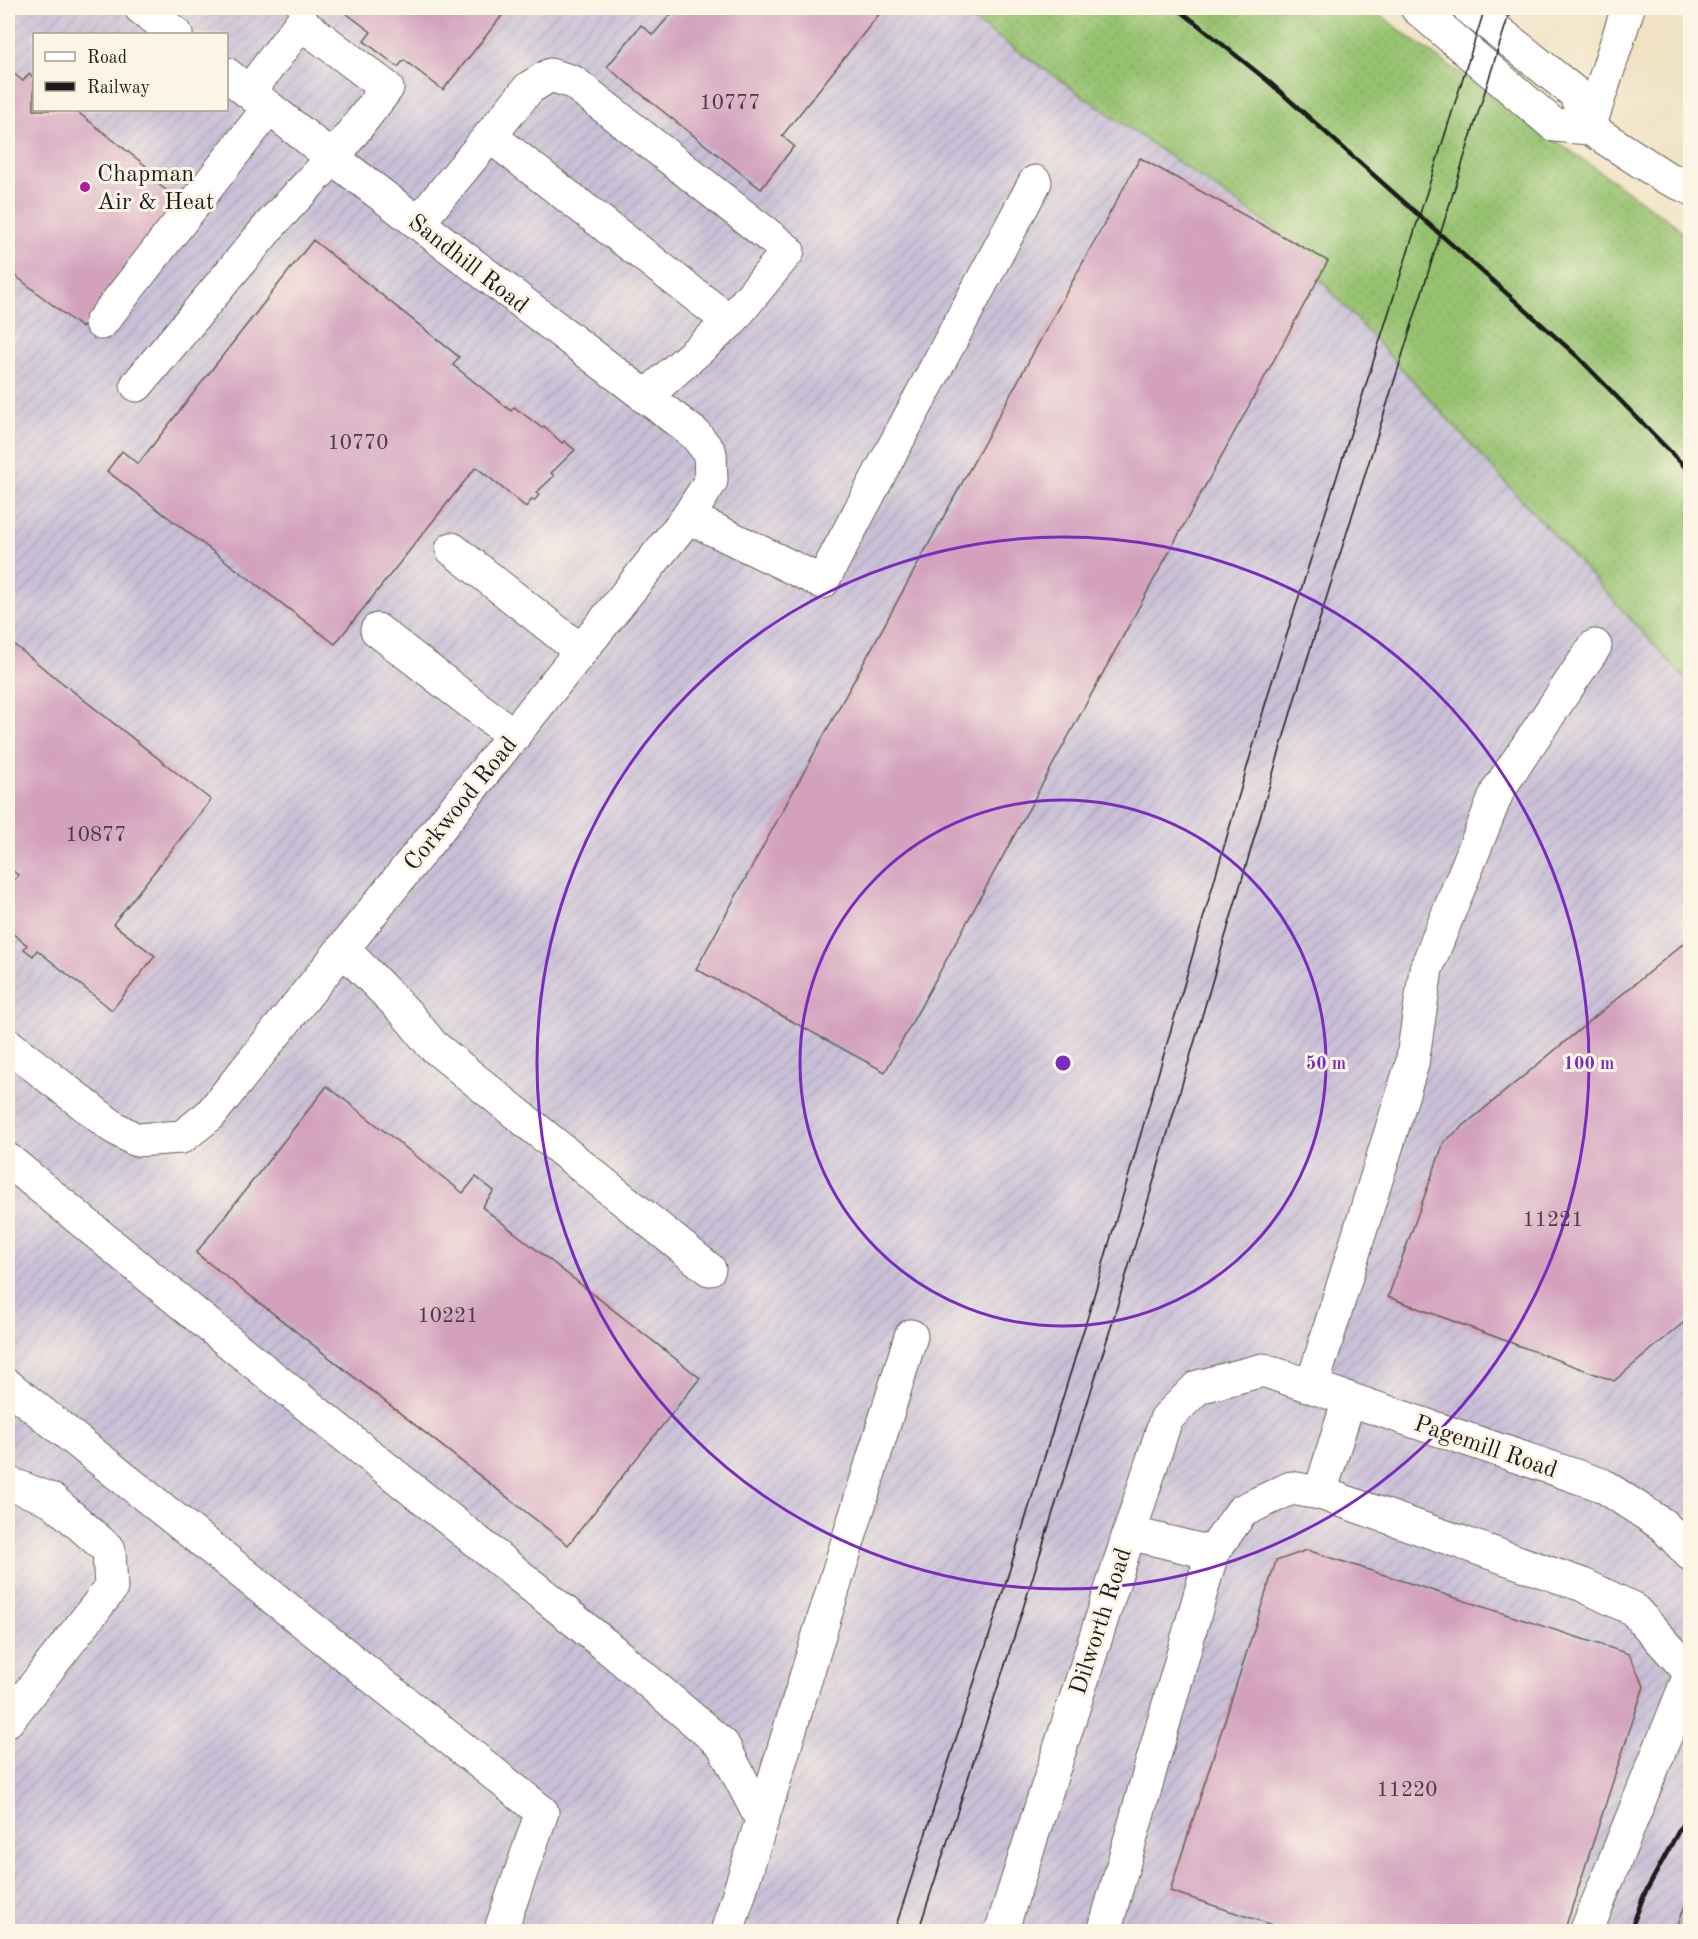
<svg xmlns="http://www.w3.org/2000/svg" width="1698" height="1939" font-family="'Old Standard TT',serif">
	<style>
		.industrial { fill: url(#industrial-furrows); fill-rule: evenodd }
		.grass { fill: url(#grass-dots); stroke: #596f46; stroke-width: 1.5 }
		.building { fill: #d3a1be }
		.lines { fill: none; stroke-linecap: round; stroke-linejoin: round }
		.minor-casing { stroke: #666156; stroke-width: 35 }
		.minor { stroke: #fff; stroke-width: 33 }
		.tram { stroke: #1c1c1c; stroke-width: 1.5 }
		.rail { stroke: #1c1c1c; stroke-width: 4.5 }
		.ring { fill: none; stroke: #7b2cbf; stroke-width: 3 }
		.poi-dot { fill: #b5179e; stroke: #fcf5e5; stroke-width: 2 }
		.labels { text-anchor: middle; stroke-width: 6; stroke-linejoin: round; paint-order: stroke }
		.number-label { font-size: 21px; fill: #4a3d44 }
		.poi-label { font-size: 24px; fill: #1c1c1c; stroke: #fcf5e5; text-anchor: start }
		.street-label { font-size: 24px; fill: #1c1c1c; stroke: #fcf5e5 }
		.centre { fill: #7b2cbf; stroke: #fcf5e5; stroke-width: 3 }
		.ring-label { font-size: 18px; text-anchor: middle; font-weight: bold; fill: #7b2cbf; stroke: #fcf5e5; stroke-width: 6; stroke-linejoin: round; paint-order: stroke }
	</style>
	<defs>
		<pattern id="industrial-furrows" width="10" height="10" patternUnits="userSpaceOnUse" patternTransform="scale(1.5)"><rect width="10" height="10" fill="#c9bfd7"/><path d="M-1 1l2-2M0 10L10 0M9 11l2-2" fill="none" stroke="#aca4b8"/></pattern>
		<pattern id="grass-dots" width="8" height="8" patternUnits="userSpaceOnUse" patternTransform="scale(1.5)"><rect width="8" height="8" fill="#96c270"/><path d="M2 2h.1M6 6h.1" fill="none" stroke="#81a660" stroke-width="1.8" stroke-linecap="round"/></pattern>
	</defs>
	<rect width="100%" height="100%" fill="#fcf5e5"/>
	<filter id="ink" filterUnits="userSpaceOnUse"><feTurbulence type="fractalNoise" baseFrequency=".0167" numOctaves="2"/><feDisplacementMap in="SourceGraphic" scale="12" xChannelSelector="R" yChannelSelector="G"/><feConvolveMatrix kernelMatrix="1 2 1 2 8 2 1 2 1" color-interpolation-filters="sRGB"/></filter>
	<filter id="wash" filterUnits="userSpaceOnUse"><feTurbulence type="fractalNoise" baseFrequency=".008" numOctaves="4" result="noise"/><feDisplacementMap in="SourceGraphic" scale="24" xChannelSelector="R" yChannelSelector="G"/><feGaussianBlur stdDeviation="1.35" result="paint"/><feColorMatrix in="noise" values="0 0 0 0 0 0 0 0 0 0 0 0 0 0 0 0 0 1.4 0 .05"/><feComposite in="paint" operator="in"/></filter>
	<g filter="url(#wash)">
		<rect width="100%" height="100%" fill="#f0e2c3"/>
		<path class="industrial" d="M8 8H956L1273 228 1690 684V1931L8 1932ZM34 34H226V110H34Z"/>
		<path class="grass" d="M956 8H1371L1409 37 1674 224 1690 243V684L1273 228Z"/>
		<g id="blocks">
			<g class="building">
				<path d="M346 8H508L443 90 404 60 398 67 364 41 371 32 343 11Z"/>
				<path d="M676 8H884L782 136 794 146 761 189 607 67 641 25 653 35Z"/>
				<path d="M8 69 23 81 29 74 34 78V110H75L146 166 142 171 182 203 82 328 8 270Z"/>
				<path d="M1140 158 1328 261 885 1072 696 969Z"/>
				<path d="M313 240 459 357 453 365 511 411 514 407 542 428 544 426 562 443 564 441 575 450 551 473 554 476 536 493 539 495 534 501 532 499 526 507 476 467 335 644 107 471 122 451 138 464Z"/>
				<path d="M8 640 211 800 113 924 155 956 112 1010 37 950 33 956 24 949 27 945 8 930V889L18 875 8 867Z"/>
				<path d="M1690 938V1317L1614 1381 1388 1297 1444 1142Z"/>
				<path d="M327 1086 463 1193 476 1177 494 1191 482 1207 700 1378 568 1545 196 1253Z"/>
				<path d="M1307 1550 1629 1654 1644 1686 1564 1932H1293L1170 1891 1276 1561Z"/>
				<path d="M1690 1892V1932H1675Z"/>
			</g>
		</g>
	</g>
	<g filter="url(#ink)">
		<use href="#blocks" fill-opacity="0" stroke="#666156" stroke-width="1.5"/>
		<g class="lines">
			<defs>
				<g id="minor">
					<path d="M141 8 176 34"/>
					<path d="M1417 8 1554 125 1589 128 1665 177 1690 188"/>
					<path d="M1469 8 1575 93 1589 128"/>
					<path d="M1589 128 1628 8"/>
					<path d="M490 136 730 322"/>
					<path d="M418 223 529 88 550 75 573 82 788 251 730 322 645 397"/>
					<path d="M101 323 269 108"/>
					<path d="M137 385 272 223 333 158 387 88 301 23 249 92"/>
					<path d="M688 517 822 582 1035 182"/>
					<path d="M452 549 581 651"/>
					<path d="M377 630 514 736"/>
					<path d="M343 949 406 1013 432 1045 709 1269"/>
					<path d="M8 1045 113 1127 136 1140 182 1137 210 1115 688 517 711 481 710 453 695 434 333 158 226 74"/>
					<path d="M8 1160 240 1351 603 1643 723 1745 762 1820 727 1932"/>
					<path d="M8 1386 542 1812 500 1932"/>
					<path d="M1312 1386 1412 1064 1426 969 1498 790 1595 646"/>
					<path d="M8 1483 52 1500 109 1550 111 1588 8 1720"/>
					<path d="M1320 1493 1349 1399"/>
					<path d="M1129 1533 1212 1553"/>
					<path d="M762 1820 911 1336"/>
					<path d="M1001 1932 1166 1419 1198 1387 1263 1370 1602 1485 1663 1525 1690 1554"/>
					<path d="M1104 1932 1212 1553 1242 1511 1291 1488 1320 1493 1583 1585 1633 1609 1690 1672"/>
					<path d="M1586 1932 1690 1675"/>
				</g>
			</defs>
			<use href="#minor" class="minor-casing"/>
			<use href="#minor" class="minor"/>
			<g class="tram">
				<path d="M894 1932 992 1627 1088 1316 1270 688 1485 8"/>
				<path d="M918 1932 1015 1634 1111 1327 1296 695 1511 8"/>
			</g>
			<g class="rail">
				<path d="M1177 8 1268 81 1577 356 1690 472"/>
				<path d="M1630 1932 1644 1895 1690 1810"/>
			</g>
		</g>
	</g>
	<g class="ring">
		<circle cx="1063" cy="1063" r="263"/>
		<circle cx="1063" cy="1063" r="526"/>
	</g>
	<circle class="poi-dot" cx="85" cy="187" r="6"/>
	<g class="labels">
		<g class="number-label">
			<text x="730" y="109">10777</text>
			<text x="358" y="449">10770</text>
			<text x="96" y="841">10877</text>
			<text x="1553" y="1226">11221</text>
			<text x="448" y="1322">10221</text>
			<text x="1407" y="1796">11220</text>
		</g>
		<g class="poi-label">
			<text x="97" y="181">Chapman<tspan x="97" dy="28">Air &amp; Heat</tspan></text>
		</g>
		<g class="street-label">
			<text transform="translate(469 263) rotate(38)" y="8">Sandhill Road</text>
			<text transform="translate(460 803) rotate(-51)" y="8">Corkwood Road</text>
			<text transform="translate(1486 1446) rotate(19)" y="8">Pagemill Road</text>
			<text transform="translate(1100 1621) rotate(-72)" y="8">Dilworth Road</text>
		</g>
	</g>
	<circle cx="1063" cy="1063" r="9" class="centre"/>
	<g class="ring-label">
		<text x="1326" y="1069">50 m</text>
		<text x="1589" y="1069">100 m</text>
	</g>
	<rect width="1698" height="1939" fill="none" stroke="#fcf5e5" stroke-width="30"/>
	<rect x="33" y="33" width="195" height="78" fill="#fcf5e5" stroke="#a29e95" stroke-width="1.5"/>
	<rect x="45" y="52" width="30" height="9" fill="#ffffff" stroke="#a29e95" stroke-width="1.5"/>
	<text x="87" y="63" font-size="18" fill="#1c1c1c">Road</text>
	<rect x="45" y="82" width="30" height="9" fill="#1c1c1c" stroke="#a29e95" stroke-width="1.5"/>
	<text x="87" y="93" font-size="18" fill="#1c1c1c">Railway</text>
</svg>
